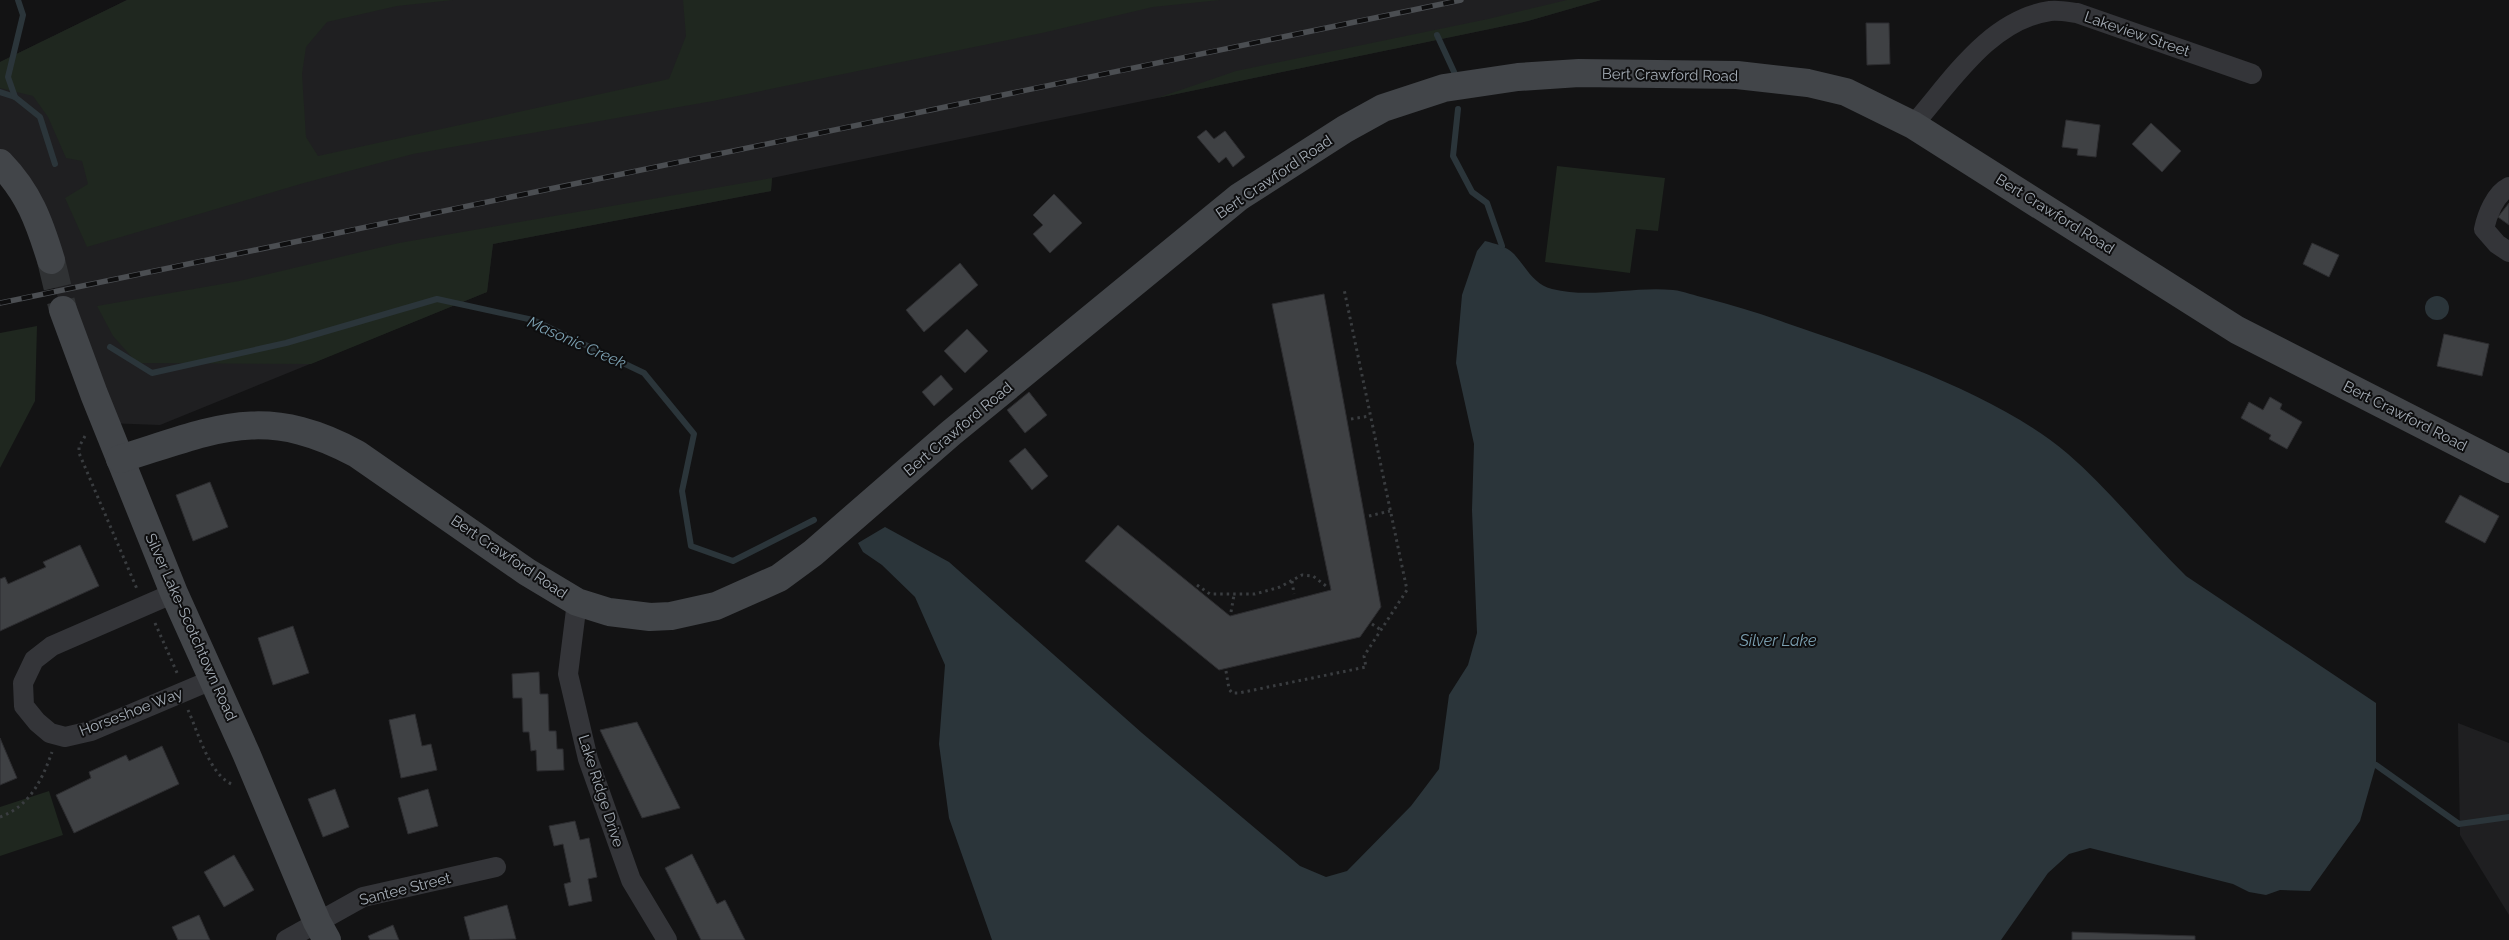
<svg xmlns="http://www.w3.org/2000/svg" width="2509" height="940" font-family="Raleway,sans-serif">
	<style>
		.built { fill: #1f1f21 }
		.green { fill: #1f271f }
		.water { fill: #2b353a }
		.lines { fill: none; stroke-linecap: round; stroke-linejoin: round }
		.stream { stroke: #2b353a; stroke-width: 6 }
		.building { fill: #3f4144; stroke: #2d2d30 }
		.secondary-tunnel { stroke: #303234; stroke-width: 28; stroke-dasharray: 28 14; stroke-linecap: butt }
		.path { stroke: #3a3d40; stroke-width: 3; stroke-dasharray: 2.5 4; stroke-linecap: butt }
		.street { stroke: #343539; stroke-width: 20 }
		.secondary { stroke: #424549; stroke-width: 28 }
		.rail-casing { stroke: #4b4e52; stroke-width: 5.5 }
		.rail { stroke: #0e0e0f; stroke-width: 4; stroke-dasharray: 11; stroke-linecap: butt }
		.labels { text-anchor: middle; stroke-width: 4; stroke-linejoin: round; paint-order: stroke }
		.street-label { font-size: 15px; fill: #a4acb5; stroke: #0e0e0f }
		.water-label { font-size: 16px; font-style: italic; fill: #7b9fb0; stroke: #0e0e0f }
	</style>
	<rect width="100%" height="100%" fill="#131314"/>
	<g class="built">
		<path d="M127 0H1601L1528 21 772 178 771 191 493 244 487 292 160 425 105 423 40 250 0 165V62Z"/>
		<path d="M2458 723 2509 743V915L2460 835Z"/>
	</g>
	<g class="green">
		<path d="M127 0H453L397 6 327 22 306 47 302 74 306 137 318 156 669 79 686 36 683 0H1220L1153 7 1042 33 713 101 413 154 304 183 87 247 65 198 88 184 82 161 66 158 48 117 33 96 0 88V62Z"/>
		<path d="M1567 0H1601L1528 21 1157 98 1236 71 1488 19Z"/>
		<path d="M1557 166 1665 178 1658 231 1636 229 1630 273 1545 262Z"/>
		<path d="M772 178 771 191 493 244 487 292 311 364 137 363 113 336 97 306 239 281 399 243Z"/>
		<path d="M37 326 35 401 0 468V333Z"/>
		<path d="M49 791 63 835 0 856V807Z"/>
	</g>
	<g class="water">
		<path d="M1485 241C1496 244 1506 246 1514 254 1526 267 1533 284 1552 289 1592 299 1633 286 1673 290 1684 291 1695 296 1705 298 1732 305 1759 313 1786 323 1876 354 1995 392 2068 454 2111 491 2146 537 2186 576L2376 703V765L2360 821 2310 891 2280 890 2266 895 2249 892 2233 884 2090 848 2069 854 2048 873 2001 940H992L949 818 939 744 945 665 915 597 882 565 863 552 858 543 885 527 949 562 1142 733 1300 866 1326 877 1347 871 1411 806 1439 769 1449 695 1468 665 1477 633 1472 510 1474 444 1456 363 1462 295 1477 251Z"/>
		<circle cx="2437" cy="308" r="12"/>
	</g>
	<g class="lines">
		<g class="stream">
			<path d="M1437 35 1455 74"/>
			<path d="M0 92 15 97 40 117 55 164"/>
			<path d="M15 97 8 77 23 15 18 0"/>
			<path d="M1458 109 1453 156 1472 192 1487 203 1502 246"/>
			<path d="M110 347 152 373 286 343 437 299 533 320 644 373 694 434 682 491 691 546 733 561 814 520"/>
			<path d="M2376 765 2459 824 2509 817"/>
		</g>
	</g>
	<g class="building">
		<path d="M1866 23H1889L1890 64 1867 65Z"/>
		<path d="M2066 120 2100 125 2096 157 2077 155 2078 149 2062 147Z"/>
		<path d="M2151 123 2181 151 2162 172 2132 144Z"/>
		<path d="M1206 130 1214 139 1225 131 1245 157 1233 167 1226 157 1219 163 1197 137Z"/>
		<path d="M1054 194 1082 223 1050 253 1033 234 1043 225 1033 215Z"/>
		<path d="M2509 203V225L2498 217Z"/>
		<path d="M2312 243 2339 255 2329 277 2303 264Z"/>
		<path d="M960 263 978 285 924 332 906 310Z"/>
		<path d="M1324 294 1381 607 1360 637 1219 670 1085 561 1118 525 1230 616 1331 590 1272 304Z"/>
		<path d="M967 329 988 351 965 373 944 351Z"/>
		<path d="M2444 334 2489 344 2482 376 2437 366Z"/>
		<path d="M941 375 953 389 934 406 922 392Z"/>
		<path d="M1029 392 1047 415 1025 433 1007 410Z"/>
		<path d="M2270 397 2282 404 2280 409 2302 422 2287 449 2269 439 2271 435 2241 418 2249 402 2263 410Z"/>
		<path d="M1025 448 1048 476 1032 490 1009 461Z"/>
		<path d="M210 482 228 527 193 541 176 495Z"/>
		<path d="M2460 495 2499 516 2485 543 2445 522Z"/>
		<path d="M80 545 99 586 0 631V579L5 577 8 584 46 567 43 562Z"/>
		<path d="M293 626 309 673 273 685 258 638Z"/>
		<path d="M539 672 540 694H548L549 731H556L557 749H563L564 770 537 771 536 750 531 751 529 732H523L522 698H513L512 674Z"/>
		<path d="M415 714 422 746 431 744 437 770 401 778 389 720Z"/>
		<path d="M637 722 680 808 642 818 600 730Z"/>
		<path d="M0 738 17 778 0 785Z"/>
		<path d="M162 746 179 784 74 833 56 795 91 778 89 772 126 755 129 761Z"/>
		<path d="M335 789 349 827 323 837 308 799Z"/>
		<path d="M428 789 438 826 408 834 398 798Z"/>
		<path d="M575 821 580 840 589 838 597 877 588 879 592 901 569 906 564 884 571 882 563 844 554 846 549 826Z"/>
		<path d="M692 854 717 904 725 900 745 940H701L665 868Z"/>
		<path d="M234 855 254 890 224 907 204 872Z"/>
		<path d="M507 905 516 939 470 940 464 917Z"/>
		<path d="M199 915 210 940H178L172 927Z"/>
		<path d="M393 925 399 940H370L368 936Z"/>
		<path d="M2072 932 2195 936V940H2072Z"/>
	</g>
	<g class="lines">
		<path class="secondary-tunnel" d="M51 260 63 310"/>
		<g class="path">
			<path d="M1351 419 1370 416"/>
			<path d="M85 436 79 447V453L137 589"/>
			<path d="M1369 516 1390 511"/>
			<path d="M1292 581 1294 594"/>
			<path d="M1197 585 1210 594H1255L1280 587 1302 575 1313 576 1326 586"/>
			<path d="M1231 612 1234 595"/>
			<path d="M155 623 178 675"/>
			<path d="M1372 624 1381 630"/>
			<path d="M1226 671 1229 689 1232 693H1239L1366 667 1364 656 1407 590 1344 289"/>
			<path d="M188 710C198 732 210 777 234 785"/>
			<path d="M0 817C30 806 42 780 52 752"/>
		</g>
		<g class="street">
			<path d="M1913 125C1951 82 1989 20 2050 11 2059 10 2069 12 2077 13L2252 74"/>
			<path d="M2509 187C2495 194 2487 215 2484 229L2497 244 2509 252"/>
			<path d="M174 593 52 646 34 660 23 683 24 706 37 722 50 733 65 737 91 731 214 679"/>
			<path d="M577 602 568 674 588 759 631 880 667 940"/>
			<path d="M286 940 363 897 496 867"/>
		</g>
		<g class="secondary">
			<path d="M0 163C29 193 39 221 51 260"/>
			<path d="M63 310 94 394 174 593 246 753 317 922 327 940"/>
			<path d="M120 459C214 430 263 403 357 454L527 572 577 602 609 612 650 617 671 616 716 606 779 578 813 553 951 433 1239 197 1345 129 1383 108 1444 88 1518 77 1579 73 1737 75 1808 83 1846 92 1913 125 2237 330 2509 469"/>
		</g>
		<defs>
			<path id="rail" d="M0 303 1461 0"/>
		</defs>
		<use href="#rail" class="rail-casing"/>
		<use href="#rail" class="rail"/>
	</g>
	<g class="labels">
		<g class="street-label">
			<text transform="translate(2137 34) rotate(19)" y="5">Lakeview Street</text>
			<text transform="translate(1670 75) rotate(1)" y="5">Bert Crawford Road</text>
			<text transform="translate(1274 177) rotate(-34)" y="5">Bert Crawford Road</text>
			<text transform="translate(2055 214) rotate(32)" y="5">Bert Crawford Road</text>
			<text transform="translate(2405 416) rotate(27)" y="5">Bert Crawford Road</text>
			<text transform="translate(958 429) rotate(-40)" y="5">Bert Crawford Road</text>
			<text transform="translate(509 557) rotate(34)" y="5">Bert Crawford Road</text>
			<text transform="translate(191 627) rotate(66)" y="5">Silver Lake-Scotchtown Road</text>
			<text transform="translate(131 712) rotate(-21)" y="5">Horseshoe Way</text>
			<text transform="translate(601 791) rotate(72)" y="5">Lake Ridge Drive</text>
			<text transform="translate(405 889) rotate(-14)" y="5">Santee Street</text>
		</g>
		<g class="water-label">
			<text transform="translate(577 342) rotate(24)" y="6">Masonic Creek</text>
			<text x="1778" y="646">Silver Lake</text>
		</g>
	</g>
</svg>
